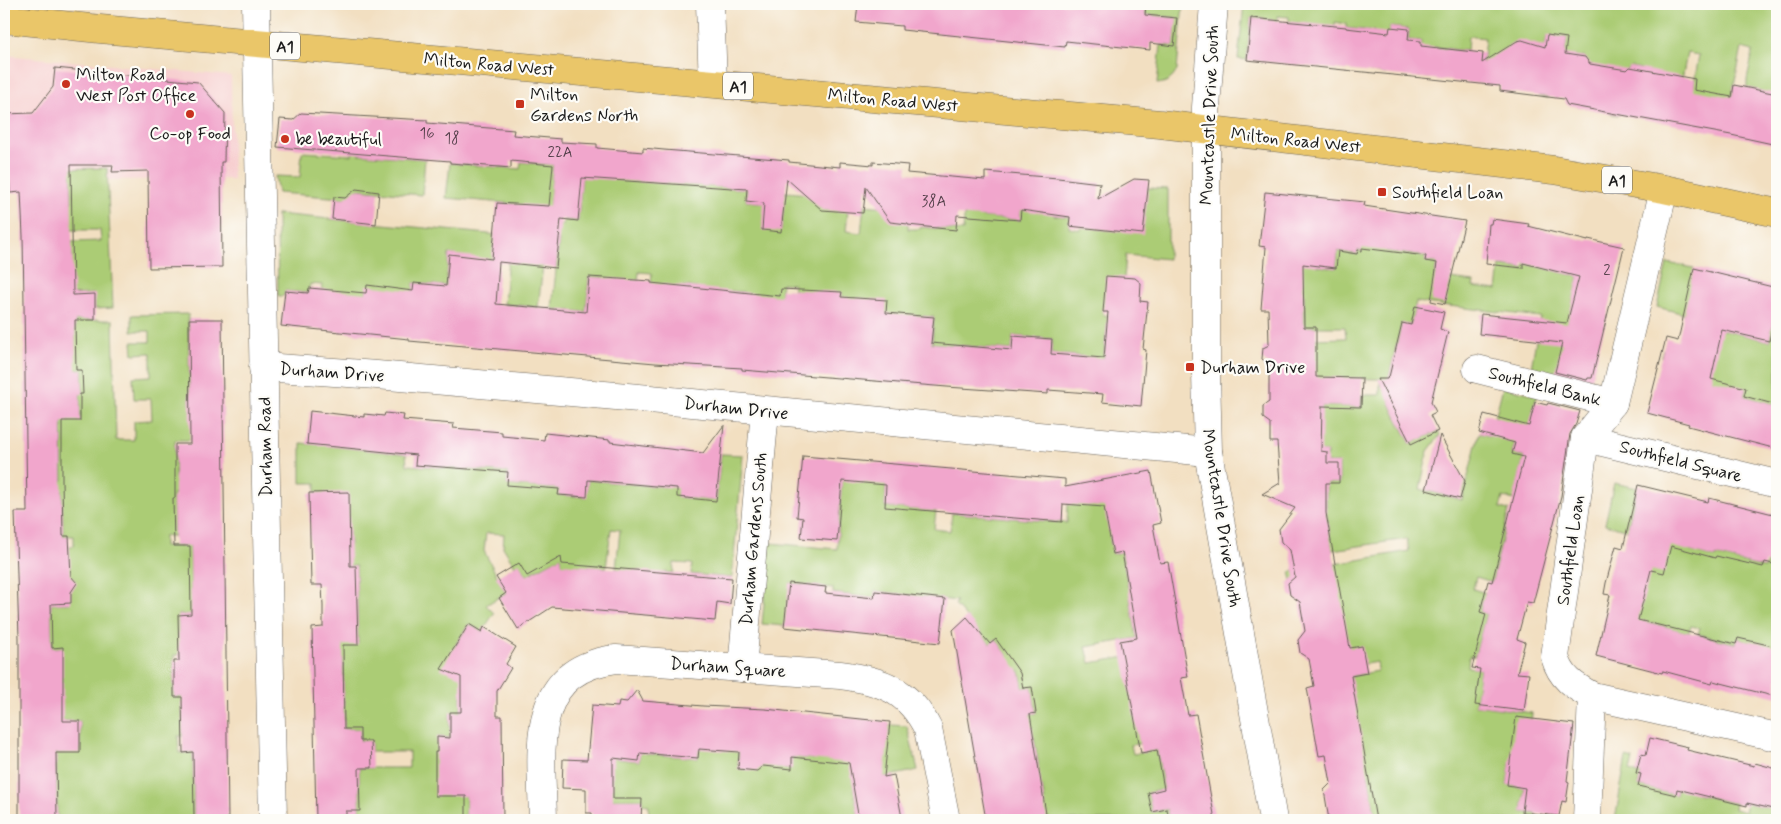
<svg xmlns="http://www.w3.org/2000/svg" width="1781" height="824" font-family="Mynerve,sans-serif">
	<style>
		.built { fill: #f7cfd0 }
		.green { fill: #abcc75; stroke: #647448 }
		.building { fill: #f1a6cc }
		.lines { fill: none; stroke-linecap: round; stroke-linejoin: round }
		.minor-casing { stroke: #676056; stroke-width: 29 }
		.major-casing { stroke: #676056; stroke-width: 29 }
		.minor { stroke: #fff; stroke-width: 28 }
		.major { stroke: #eac669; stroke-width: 28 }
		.poi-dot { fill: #c8321e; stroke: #fdfcf7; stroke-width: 2 }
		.labels { text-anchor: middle; stroke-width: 4.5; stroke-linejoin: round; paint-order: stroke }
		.number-label { font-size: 15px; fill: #513e48 }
		.shield { fill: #fdfcf7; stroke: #605f5e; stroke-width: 1 }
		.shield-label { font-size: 16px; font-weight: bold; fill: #1c1c1c }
		.street-label { font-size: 18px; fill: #1c1c1c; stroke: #fdfcf7 }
		.poi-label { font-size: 18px; fill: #1c1c1c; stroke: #fdfcf7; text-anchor: start }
	</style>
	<rect width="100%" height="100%" fill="#fdfcf7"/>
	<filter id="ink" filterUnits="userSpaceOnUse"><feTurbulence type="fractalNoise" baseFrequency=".02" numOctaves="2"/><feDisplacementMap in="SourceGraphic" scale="10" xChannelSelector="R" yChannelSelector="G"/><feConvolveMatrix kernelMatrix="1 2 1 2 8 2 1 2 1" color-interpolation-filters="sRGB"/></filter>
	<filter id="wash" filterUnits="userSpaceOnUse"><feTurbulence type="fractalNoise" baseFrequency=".0096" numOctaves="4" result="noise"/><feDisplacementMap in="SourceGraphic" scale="20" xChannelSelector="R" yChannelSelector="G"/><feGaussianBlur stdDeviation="1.12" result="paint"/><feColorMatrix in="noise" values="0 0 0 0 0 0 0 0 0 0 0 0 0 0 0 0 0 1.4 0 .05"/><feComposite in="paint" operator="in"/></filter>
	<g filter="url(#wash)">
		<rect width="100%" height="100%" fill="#f2dfc1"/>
		<path class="built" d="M4 55 231 76 233 179 108 180 107 168 4 170Z"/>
		<g class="green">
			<path d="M1146 4H1183L1177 70C1173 79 1167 83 1157 84L1161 45 1174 46 1176 18 1145 15Z"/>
			<path d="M1244 4H1777V97L1764 94 1762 91 1752 89 1747 91V80L1753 51 1742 48 1724 133 1693 90 1699 55 1687 53 1677 107 1643 73 1641 69 1631 67 1626 71 1618 115 1611 114 1617 74 1588 64 1585 57 1576 56 1571 60 1564 59 1567 38 1547 36 1544 53 1554 56 1548 98 1539 96 1544 59 1480 84 1485 38 1468 36 1467 51 1434 47 1430 78 1418 77 1421 41 1408 40 1409 29 1390 27 1386 74 1370 72 1374 31 1346 28V24L1335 22V27L1289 22V17L1277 16V21L1251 18 1247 60 1238 59Z"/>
			<path d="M354 134 359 154 425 159 422 195 357 189 356 199 278 193 275 176 300 177 302 152 352 155Z"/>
			<path d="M521 162 553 165 548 224 563 225 564 220 578 221 582 177 747 189 746 201 765 203 781 231 783 210 776 191 819 195 818 206C829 216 840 205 849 198L846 231 861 233 864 205 908 209V229H920L921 227 963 231 965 206 982 217 1020 220 1022 191 1053 193V215L1070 217 1069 228 1081 230 1082 219 1100 229 1119 231 1148 188 1168 189V259L1126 255 1124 278 1103 312V315L1129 317 1107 326 1103 363 1081 356 1051 354 1052 339 1013 336 1012 350 932 343 934 317 919 316 839 322 842 293 792 307 794 284 782 283 776 329 742 326 744 292 732 291 696 306 697 288 685 286 649 300 652 273 639 272 634 317 600 313 603 277H589L586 312 552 309 559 240 543 266 538 307 504 304 510 236 517 204 446 198 450 163 520 169Z"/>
			<path d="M107 168 113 308 95 309 94 294 60 295 59 258H72L71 242 101 241 100 230H29L51 203 72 202 71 175 50 169Z"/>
			<path d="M1310 197H1317L1314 248 1317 266 1336 268 1338 251 1357 254 1358 250 1361 251 1365 224 1388 236 1386 251 1426 257 1425 261 1437 263 1435 277 1474 282 1473 287 1497 290 1500 266 1524 269 1526 263 1579 277 1554 380 1530 374 1540 317 1416 302 1411 325 1402 323 1389 377H1388C1381 397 1402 426 1411 444L1438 431 1440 435 1428 451 1420 489 1462 500 1479 433 1490 436 1503 387 1537 395 1525 445 1515 443 1512 454 1524 457 1514 500 1503 497 1500 508 1509 510 1492 582 1476 577 1473 589 1489 594 1482 602 1480 612 1486 614 1475 656H1469L1468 667 1480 669 1475 705 1532 713 1531 722 1510 764 1507 785 1525 788 1522 812 1536 814V817L1563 820H1376L1368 774 1348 777 1351 676 1378 671 1377 662 1365 664 1349 648 1292 580 1290 572 1409 551 1407 539 1332 550 1325 507H1326V483H1339V463H1327V452L1312 451 1322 406 1361 407 1362 395H1380V379L1312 378V339L1346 338 1345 327H1304V294H1288L1302 271Z"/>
			<path d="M277 214 499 235 496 263 449 254 446 286 414 283 412 297 367 285 365 304 321 300 322 285 310 284 308 293 285 291 284 296H278Z"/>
			<path d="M1667 263 1694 268 1722 330 1769 341 1777 307V405L1744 396 1746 389 1695 380 1678 361 1661 357 1663 350 1682 354 1692 316 1657 307Z"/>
			<path d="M188 314 191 440H175V478L189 494H173L174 536H164V546H190L192 614 178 615 179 638 200 654 174 655V697H199L183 710V736H178L179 753 193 752 194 820H57L56 753 80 752V721H55L62 647 52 648 51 604 70 603 71 577 61 546H74V536H63L62 490 52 481 63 480 62 421 80 420V394L83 393 82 370H74L75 320H113L116 440H134V421L152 420 151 399H134L133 377 151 376V353L133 354 132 342H150V331H132V315Z"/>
			<path d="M301 443 406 454 407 465 508 473 507 485 559 489V495L586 497 588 480 666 487 679 474 677 497 716 501 721 454 743 455 732 578 691 574 692 564 674 563 673 573 665 572V574L616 569 620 530 611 529 606 568 562 565 561 557 527 575 519 564 515 566 503 547 504 534 486 533 484 551 506 593 486 605 494 613 482 632 469 624 455 646 468 654 461 695V712L450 713V730L461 731V738L438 737 466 796V820H346V811L360 810 359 768H409V752H371V741H360V729H344L343 658 331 645 358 644 356 566H334L350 544 349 532 316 493V483H301Z"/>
			<path d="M843 461 886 485 885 507 936 511 934 529 950 531 952 513 1067 523 1068 504 1111 495 1119 535 1110 537 1113 554 1122 552 1128 587 1147 584 1149 594 1130 598 1137 638 1086 647 1090 663 1127 657 1156 741 1131 745 1133 754 1157 750 1164 789 1148 793 1152 812 1167 809 1169 820H1047L1046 817 1008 807 1045 800 1042 787H1038V761L1034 737 1010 717 1036 713 1032 687 1023 688 1020 671 1010 673 1007 655 996 639 990 644 955 605 957 601 875 591 874 598 833 593V588L790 583 785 626 762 624 770 543 837 549Z"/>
			<path d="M1614 483 1637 488 1628 525 1692 541 1690 551 1715 558 1716 556 1765 568 1767 563 1777 565V645L1773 648 1738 638 1736 644 1698 634 1700 628 1691 626 1689 633 1651 623 1611 618 1659 538 1605 524Z"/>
			<path d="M890 725 907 726 918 770 853 784 859 820H643V818H648L649 805 642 804V799H613L591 746 618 759 639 761 640 751H647V754L698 758 700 733 739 752 738 765 743 769 776 756 775 767 791 769 792 757 813 759Z"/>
			<path d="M1626 757 1633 759 1630 771 1638 774 1639 770H1642L1638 786 1676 795 1681 773 1696 794 1735 803 1734 809 1745 812 1747 803 1777 810V820H1615Z"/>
		</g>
		<g id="blocks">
			<g class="building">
				<path d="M858 4H1146L1145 15 1177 18 1174 46 1150 43V50L1066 41 1065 47 902 30V26L856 22Z"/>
				<path d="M1251 18 1346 27V28L1389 33 1390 27 1409 29 1408 40 1421 41V46L1483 53 1482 63 1517 41 1522 40 1545 47 1547 35 1567 38 1565 54 1585 57 1590 64 1627 70 1630 67 1695 79 1694 90 1732 97 1734 85 1777 94V145L1731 135 1567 105 1564 99 1500 91V86L1247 60Z"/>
				<path d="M55 68 198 82 225 113 224 162H221L222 267 149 268 148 171 112 172 113 165H71L73 295 95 294V320H75L76 370H82L83 394H80V421H62V480L63 536H69L71 576 77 583 71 592V603L51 604 52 648 63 647V721H80V753H56L57 820H19V638L15 512H27L23 236 21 192 10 193 9 166H4V114L33 113 53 87Z"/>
				<path d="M301 113 427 120V123L514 130 513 135 561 139V142L597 144V148L643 152V148L664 150 789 160V162L840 167V162L873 165V162L908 165 907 173 985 180V172L1058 178 1100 183 1098 199 1134 179 1149 180 1143 234 1069 226 1070 217 1021 210 1020 220 957 215 956 230 908 225V224L890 222 866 187 863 213 822 210 787 179 781 232 762 230 764 203 746 201 747 189 582 178 578 221 561 219 556 268 499 262 496 304 586 312 589 277 651 281V283L780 296 781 289 842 292 841 297 887 300 886 313 934 317 931 343 1012 350 1013 336 1052 339 1051 354 1104 358 1108 312H1103L1106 276 1135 278 1141 283 1140 301 1148 302 1143 349 1146 350 1141 406 1102 402 1103 394 1048 390V394L947 387 742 370V368L655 363 409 341V339L281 326 285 291 308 293 309 288 366 293 367 285 413 291 414 283 446 286 449 254 492 259 497 203 549 206 553 165 511 161V168L450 163V161L277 147 280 119 293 120Z"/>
				<path d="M356 189 379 192 376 224 332 219 334 197 345 198Z"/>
				<path d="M1265 192 1365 202 1364 206 1465 221 1445 304 1431 301 1437 263 1425 261 1426 256 1362 248V251L1358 250 1357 254 1338 251 1336 268 1303 264 1304 327H1316V377L1362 378 1361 407 1322 406 1321 451 1327 452V463H1339V483H1326V513L1350 648 1362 646 1367 673 1351 676 1376 820H1329L1324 790 1331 783 1326 755 1319 756 1307 688 1314 686 1309 659 1300 653 1298 640 1305 631 1300 602 1290 595 1288 583 1295 577 1290 550 1281 542 1279 529 1295 508 1262 494 1280 483 1277 442H1270V423L1263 418V406L1269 402V365L1262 359 1263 348 1269 345 1268 309H1261L1266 247 1259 246Z"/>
				<path d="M1492 219 1529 224 1528 226 1588 241V239L1624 247 1592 378H1588L1587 380 1555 372 1562 343 1479 334 1481 314 1567 323 1579 277 1523 263V268L1486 264 1489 224H1491Z"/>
				<path d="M1694 268 1777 288V307L1769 341 1722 330 1711 379 1746 388 1744 396 1777 405V449L1688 426 1689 424 1647 413 1666 338 1678 341Z"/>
				<path d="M1415 306 1444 312 1440 329 1448 332 1431 402 1436 412 1430 415 1438 431 1411 444 1378 379H1387L1388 376 1389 377 1402 323 1411 325Z"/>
				<path d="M189 319H222L228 820H194L193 752 183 753 182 697H174V661H179L178 615 191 614 190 546H174L173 498H175V444H190Z"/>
				<path d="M1535 402 1547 405 1548 403 1580 411 1576 424 1570 434 1561 496 1533 603 1527 602 1517 639 1525 642 1517 673 1529 674 1524 711 1475 705 1480 669 1472 668 1486 614 1480 612 1488 581 1492 582 1524 457 1512 454 1515 443 1479 433 1484 414 1529 426Z"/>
				<path d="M310 411 364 417V414L384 416 385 413 404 415 403 420 454 424 453 428 502 432V436L544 440 545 433 610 440V442L703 453 724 425 716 501 677 497V488L588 480 587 497 558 495 559 489 507 485 508 472 415 465 416 455 307 444Z"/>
				<path d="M1440 435 1465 481 1460 499 1426 490Z"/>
				<path d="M803 456 1065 479V487L1151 471 1161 523 1153 525 1160 563 1168 562 1188 677 1181 678 1188 715 1196 714 1215 820H1169L1167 809 1152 812 1148 793 1164 789 1157 750 1141 753 1120 641 1137 638 1122 552 1113 554 1104 507 1063 504 1062 522 885 507 886 485 842 481 837 541 801 538 803 518 797 517Z"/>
				<path d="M1638 485 1708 502 1709 498 1777 515V565L1765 562 1763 567 1716 556 1715 558 1671 546 1664 573 1651 570 1638 620 1736 644 1738 638 1777 647V697L1713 681 1712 684 1663 671 1662 673 1596 656 1610 595 1604 594 1606 583 1616 546 1623 548Z"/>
				<path d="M349 492 350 566H356L358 645H343L344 729H360V741H371L372 768H359L360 811H346V820H316L312 628 323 627V606L322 585H311L309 493Z"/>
				<path d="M561 557 562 564 732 578 730 604 717 602 715 621 552 607 518 629 499 598 506 593 496 577 519 563 527 576Z"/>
				<path d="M789 583 826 587 825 593 874 598 875 591 945 599 940 643 784 627Z"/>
				<path d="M967 617 990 644 996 639 1020 673 1023 688 1032 687 1036 713 1030 714 1047 820H986L953 630Z"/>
				<path d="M469 624 482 632 484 627 516 647 506 664 511 668 497 691V716H502L503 820H466V796H435V752H437V737L450 738V712H461V677L441 669Z"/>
				<path d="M637 690 643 701 703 706 765 709 890 722 884 777 894 775 902 818 889 820H859L849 763 792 757V769L763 766 757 771 738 769 739 752 699 749 698 758 640 753 639 761 613 758V799H642L641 820H592V813H586V789L562 788 563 759 587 760 592 705 618 707 619 701 627 702Z"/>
				<path d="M1516 717 1574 724 1567 781 1569 782 1566 802 1562 801 1559 816 1522 812 1525 788 1507 785Z"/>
				<path d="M1650 738 1688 747 1687 750 1754 766 1755 763 1777 769V810L1747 803V806L1677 789 1676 795 1638 786 1641 774 1636 773 1641 754 1646 755Z"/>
			</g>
		</g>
	</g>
	<g filter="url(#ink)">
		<use href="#blocks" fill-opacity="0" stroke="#676056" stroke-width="1"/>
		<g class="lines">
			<defs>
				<g id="minor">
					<path d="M256 4 273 820"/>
					<path d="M710 4 713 83"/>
					<path d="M1214 4 1206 107V373L1208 452 1273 820"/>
					<path d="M263 367 377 375 650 399 1208 452"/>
					<path d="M1477 369 1613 403"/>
					<path d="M1585 438 1777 484"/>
					<path d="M742 668 765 411"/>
					<path d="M1592 696 1777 737"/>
					<path d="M543 820C542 753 526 670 616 659L840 675C881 680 909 690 928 729L946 820"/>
					<path d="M1587 820 1592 696C1574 686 1561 678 1555 657L1585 438 1613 403 1664 189"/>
				</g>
				<path id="major" d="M4 19 100 29 1160 124 1554 170 1664 189 1777 213"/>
			</defs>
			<use href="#minor" class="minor-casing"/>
			<use href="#major" class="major-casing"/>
			<use href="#minor" class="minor"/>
			<use href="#major" class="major"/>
		</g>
	</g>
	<g class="poi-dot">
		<circle cx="66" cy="84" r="5"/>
		<rect x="515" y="99" width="10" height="10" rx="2.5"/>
		<circle cx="190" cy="114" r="5"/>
		<circle cx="285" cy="139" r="5"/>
		<rect x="1377" y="187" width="10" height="10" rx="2.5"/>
		<rect x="1185" y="362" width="10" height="10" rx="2.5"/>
	</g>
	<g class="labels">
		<g class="number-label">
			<text x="427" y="138">16</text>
			<text x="452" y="143">18</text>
			<text x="560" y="157">22A</text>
			<text x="934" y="206">38A</text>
			<text x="1607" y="275">2</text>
		</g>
		<g class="shield">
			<rect x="270" y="32.5" width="30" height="27" rx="4"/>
			<rect x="723" y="72.5" width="30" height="27" rx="4"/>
			<rect x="1602" y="166.5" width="30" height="27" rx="4"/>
		</g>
		<g class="shield-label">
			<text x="285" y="52">A1</text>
			<text x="738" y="92">A1</text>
			<text x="1617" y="186">A1</text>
		</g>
		<g class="street-label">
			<text transform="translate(489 64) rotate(5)" y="6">Milton Road West</text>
			<text transform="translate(893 100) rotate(5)" y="6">Milton Road West</text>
			<text transform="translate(1209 115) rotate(-88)" y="6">Mountcastle Drive South</text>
			<text transform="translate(1296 140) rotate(6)" y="6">Milton Road West</text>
			<text transform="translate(332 372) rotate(4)" y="6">Durham Drive</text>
			<text transform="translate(1545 386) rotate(14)" y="6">Southfield Bank</text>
			<text transform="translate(736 408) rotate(6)" y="6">Durham Drive</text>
			<text transform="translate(265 447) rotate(-91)" y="6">Durham Road</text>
			<text transform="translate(1681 461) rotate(14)" y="6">Southfield Square</text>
			<text transform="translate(1222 518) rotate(81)" y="6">Mountcastle Drive South</text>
			<text transform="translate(753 539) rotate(-85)" y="6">Durham Gardens South</text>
			<text transform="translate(1570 550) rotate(-82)" y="6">Southfield Loan</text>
			<text transform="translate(728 667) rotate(4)" y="6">Durham Square</text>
		</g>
		<g class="poi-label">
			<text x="76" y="80">Milton Road<tspan x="76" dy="21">West Post Office</tspan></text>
			<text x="530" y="100">Milton<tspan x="530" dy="21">Gardens North</tspan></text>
			<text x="190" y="139" text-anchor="middle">Co-op Food</text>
			<text x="295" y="145">be beautiful</text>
			<text x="1392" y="198">Southfield Loan</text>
			<text x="1200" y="373">Durham Drive</text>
		</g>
	</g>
	<rect width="1781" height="824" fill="none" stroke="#fdfcf7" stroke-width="20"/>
</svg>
